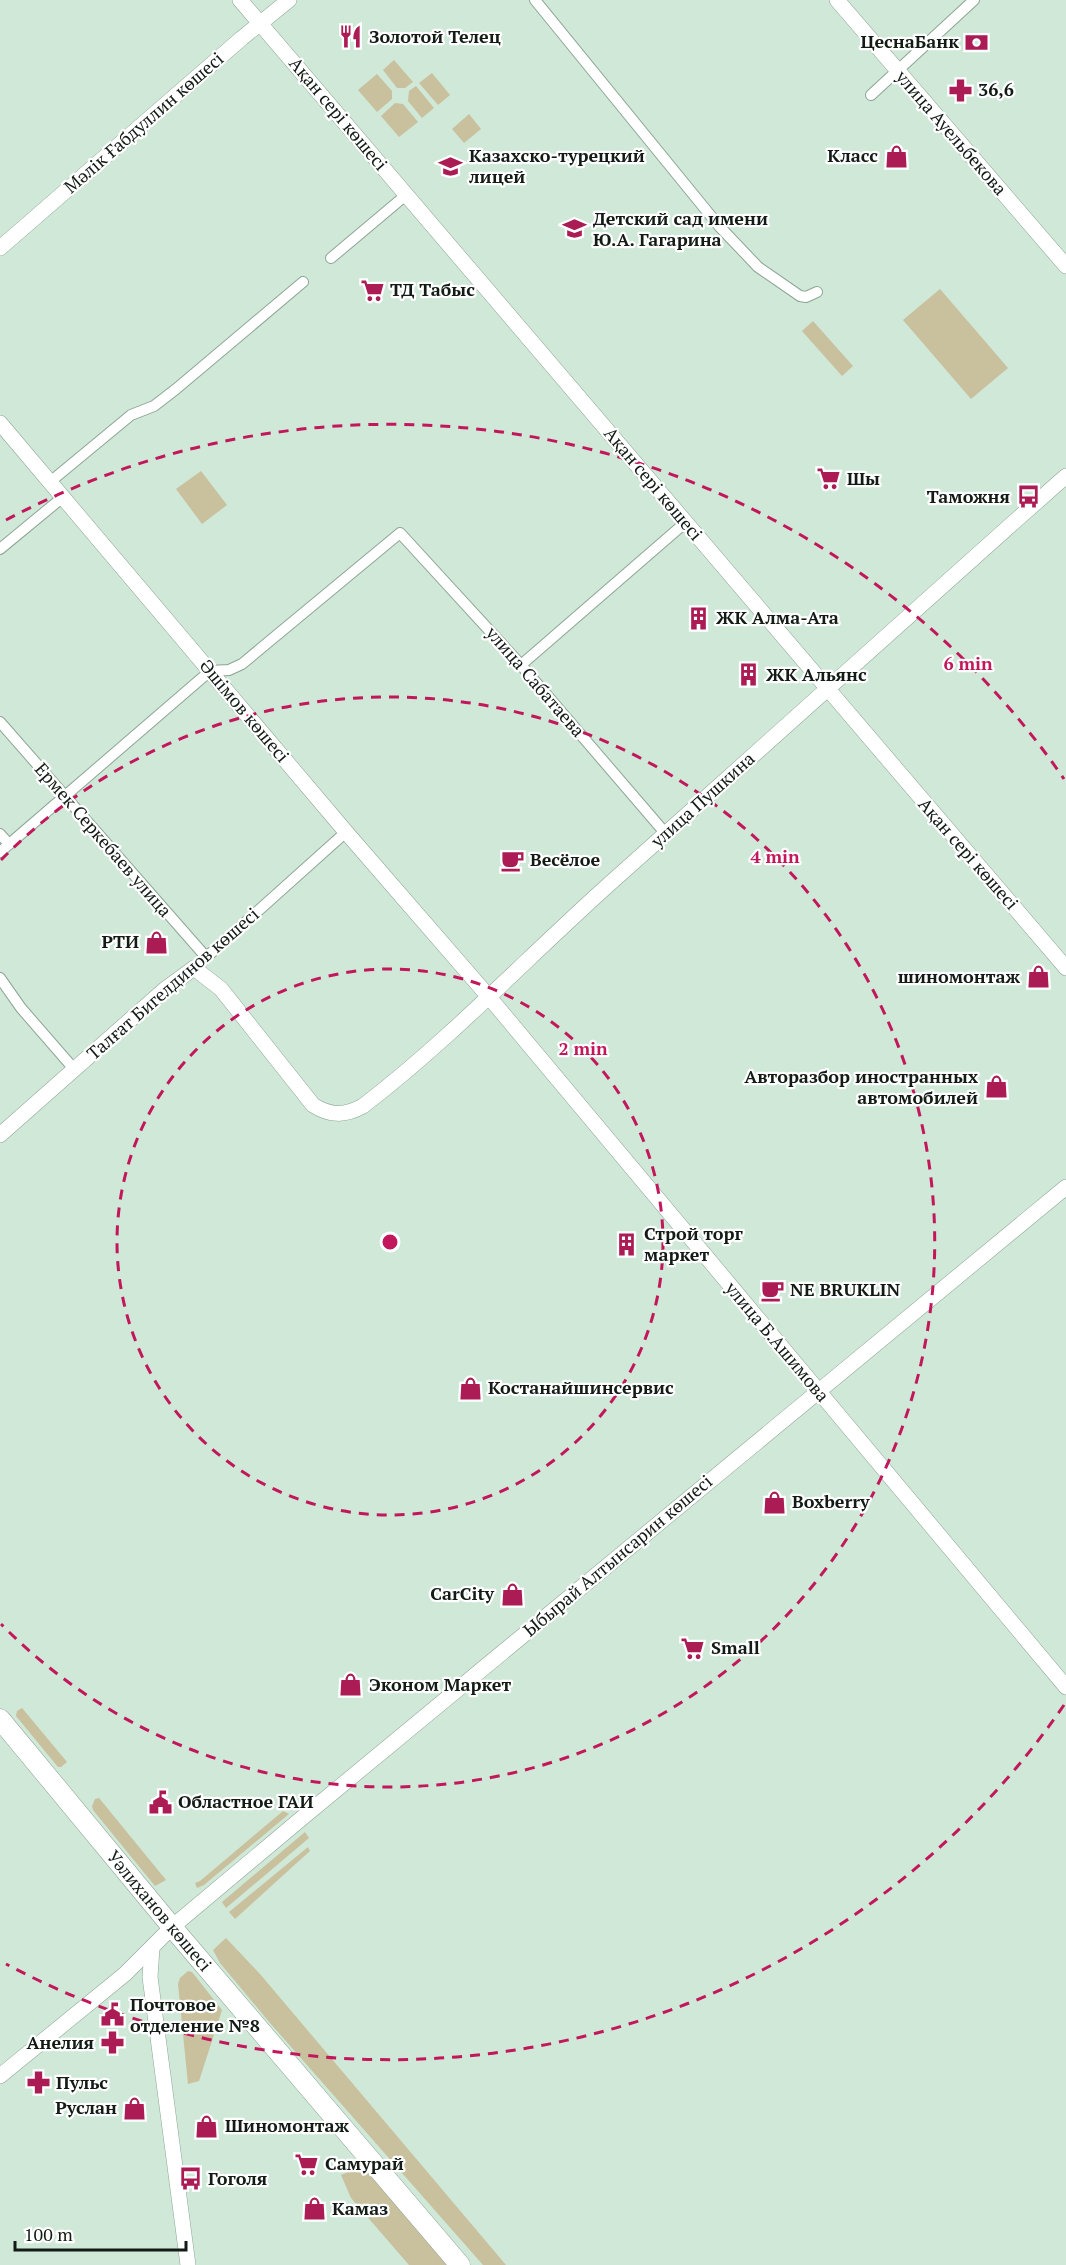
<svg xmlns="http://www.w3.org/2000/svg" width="1066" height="2265" font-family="'PT Serif',serif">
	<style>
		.grass { fill: #c9c09d }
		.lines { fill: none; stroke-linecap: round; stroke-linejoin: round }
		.street-casing { stroke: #8ea596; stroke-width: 12 }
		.secondary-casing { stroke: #8ea596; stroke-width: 16 }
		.highway-casing { stroke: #8ea596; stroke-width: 21 }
		.street { stroke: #fff; stroke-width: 10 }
		.secondary { stroke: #fff; stroke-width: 15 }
		.highway { stroke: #fff; stroke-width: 20 }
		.ring { fill: none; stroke: #c2185b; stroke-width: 3; stroke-dasharray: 10 8 }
		.labels { text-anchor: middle; stroke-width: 4.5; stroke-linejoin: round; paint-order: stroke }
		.poi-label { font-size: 18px; font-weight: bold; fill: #121b16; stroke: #fff; text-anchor: start }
		.street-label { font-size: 18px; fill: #121b16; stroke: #fff }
		.centre { fill: #c2185b; stroke: #fff; stroke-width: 3 }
		.ring-label { font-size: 18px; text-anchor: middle; font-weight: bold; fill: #c2185b; stroke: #fff; stroke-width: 4.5; stroke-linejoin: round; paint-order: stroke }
	</style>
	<rect width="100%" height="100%" fill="#cfe8d8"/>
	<g class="grass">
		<path d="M394 60 413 82 405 88H397L383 70Z"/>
		<path d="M432 73 450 95 438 105 419 83Z"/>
		<path d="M377 74 392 91V99L377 112 358 90Z"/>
		<path d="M416 86 434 108 422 118 408 101 409 91Z"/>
		<path d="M395 103 403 104 418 122 399 137 381 116Z"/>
		<path d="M469 114 481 129 464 143 452 129Z"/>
		<path d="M940 289 1008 368 971 399 903 320Z"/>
		<path d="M813 321 853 366 842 376 802 331Z"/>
		<path d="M201 471 227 505 202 524 176 489Z"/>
		<path d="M22 1708 67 1762 61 1767H58L16 1716 17 1711Z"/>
		<path d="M99 1798 166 1880 155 1886 93 1810 92 1806 95 1799Z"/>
		<path d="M283 1811 289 1814 204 1885 197 1888 195 1883 200 1881Z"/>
		<path d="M305 1832 309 1838 226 1908 222 1902Z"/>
		<path d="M308 1847 310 1851 235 1919 229 1912Z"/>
		<path d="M226 1938 260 1974 506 2265H483L270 2023 220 1963 213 1950Z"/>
		<path d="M188 1971 192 1972 222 2010 199 2081 188 2084 178 1984 180 1978Z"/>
		<path d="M358 2168 365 2170 449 2265H409L351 2198 341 2175Z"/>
	</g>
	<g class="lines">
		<defs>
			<g id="street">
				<path d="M535 0 719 226 758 267 800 296 806 297 817 292"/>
				<path d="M871 95 974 0"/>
				<path d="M331 258 406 195"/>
				<path d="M50 482 131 415 154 406 176 389 303 282"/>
				<path d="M0 549 63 497"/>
				<path d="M521 665 686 522"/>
				<path d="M0 722 206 957"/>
				<path d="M0 834 9 844"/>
				<path d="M0 852 210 671 229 670 242 664 400 533 521 665 666 834"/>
				<path d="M201 962 346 832"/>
				<path d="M0 978 21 1008 74 1069"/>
			</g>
			<g id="secondary">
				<path d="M240 0 1066 968"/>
				<path d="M837 0 1066 266"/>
				<path d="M0 248 242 38 289 0"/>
				<path d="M0 423 346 832 489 997 1066 1687"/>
				<path d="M0 1135 164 990 194 968 221 989 313 1105C330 1116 345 1116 363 1106 449 1040 525 960 606 887 759 749 912 612 1066 476"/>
				<path d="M152 1948 150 1977 188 2265"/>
				<path d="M0 2076 125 1974 172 1927 302 1818 1066 1187"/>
			</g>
			<path id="highway" d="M0 1719 172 1927 460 2265"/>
		</defs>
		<use href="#street" class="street-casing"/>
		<use href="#secondary" class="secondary-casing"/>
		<use href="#highway" class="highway-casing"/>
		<use href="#street" class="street"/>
		<use href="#secondary" class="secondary"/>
		<use href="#highway" class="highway"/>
	</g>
	<g class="ring">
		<circle cx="390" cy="1242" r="273"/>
		<path d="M1 860A545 545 0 1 1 1 1624"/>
		<path d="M1064 1705A818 818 0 0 1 6 1964M6 520A818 818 0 0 1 1064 779"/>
	</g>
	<defs>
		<symbol id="restaurant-bare" viewBox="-9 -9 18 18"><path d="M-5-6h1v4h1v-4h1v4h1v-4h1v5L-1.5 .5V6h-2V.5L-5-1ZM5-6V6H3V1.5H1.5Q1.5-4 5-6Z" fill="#ac1c54" stroke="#fff" stroke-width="2.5" paint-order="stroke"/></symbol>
		<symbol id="bank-bare" viewBox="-9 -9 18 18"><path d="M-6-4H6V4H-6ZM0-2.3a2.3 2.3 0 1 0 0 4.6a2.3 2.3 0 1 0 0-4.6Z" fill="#ac1c54" stroke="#fff" stroke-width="2.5" paint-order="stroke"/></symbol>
		<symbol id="pharmacy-bare" viewBox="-9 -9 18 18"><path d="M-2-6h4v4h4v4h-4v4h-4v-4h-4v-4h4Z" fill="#ac1c54" stroke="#fff" stroke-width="2.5" paint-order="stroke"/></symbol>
		<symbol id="shop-bare" viewBox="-9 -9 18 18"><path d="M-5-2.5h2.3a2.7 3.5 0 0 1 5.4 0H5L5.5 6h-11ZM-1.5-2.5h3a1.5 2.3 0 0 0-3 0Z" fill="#ac1c54" stroke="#fff" stroke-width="2.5" paint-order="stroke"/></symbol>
		<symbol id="university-bare" viewBox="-9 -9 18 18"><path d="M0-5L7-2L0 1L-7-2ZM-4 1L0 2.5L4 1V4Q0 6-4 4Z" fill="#ac1c54" stroke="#fff" stroke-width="2.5" paint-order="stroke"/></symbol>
		<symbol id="school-bare" viewBox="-9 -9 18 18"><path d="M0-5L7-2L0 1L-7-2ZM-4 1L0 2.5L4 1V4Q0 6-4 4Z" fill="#ac1c54" stroke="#fff" stroke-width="2.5" paint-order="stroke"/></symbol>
		<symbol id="supermarket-bare" viewBox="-9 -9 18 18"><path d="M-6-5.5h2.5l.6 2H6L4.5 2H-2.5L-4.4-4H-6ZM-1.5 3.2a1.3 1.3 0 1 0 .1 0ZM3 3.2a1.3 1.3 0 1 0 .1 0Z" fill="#ac1c54" stroke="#fff" stroke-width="2.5" paint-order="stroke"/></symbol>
		<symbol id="bus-bare" viewBox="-9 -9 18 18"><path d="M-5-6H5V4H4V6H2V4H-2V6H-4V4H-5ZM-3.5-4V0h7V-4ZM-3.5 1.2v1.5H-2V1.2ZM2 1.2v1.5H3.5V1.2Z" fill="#ac1c54" stroke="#fff" stroke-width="2.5" paint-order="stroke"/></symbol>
		<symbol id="building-bare" viewBox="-9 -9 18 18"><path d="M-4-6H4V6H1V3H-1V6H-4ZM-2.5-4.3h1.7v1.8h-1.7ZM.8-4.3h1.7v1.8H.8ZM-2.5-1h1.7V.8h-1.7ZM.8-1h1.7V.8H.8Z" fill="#ac1c54" stroke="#fff" stroke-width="2.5" paint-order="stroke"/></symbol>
		<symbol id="cafe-bare" viewBox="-9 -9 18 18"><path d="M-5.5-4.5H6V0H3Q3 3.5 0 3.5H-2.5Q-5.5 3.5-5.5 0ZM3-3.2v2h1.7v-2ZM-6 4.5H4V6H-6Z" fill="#ac1c54" stroke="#fff" stroke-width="2.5" paint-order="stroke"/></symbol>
		<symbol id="civic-bare" viewBox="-9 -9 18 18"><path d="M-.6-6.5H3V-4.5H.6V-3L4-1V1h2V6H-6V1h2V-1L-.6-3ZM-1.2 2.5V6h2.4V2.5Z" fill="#ac1c54" stroke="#fff" stroke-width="2.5" paint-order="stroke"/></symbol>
	</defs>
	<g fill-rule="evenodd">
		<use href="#restaurant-bare" x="334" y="20" width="33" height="33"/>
		<use href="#bank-bare" x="960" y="26" width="33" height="33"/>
		<use href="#pharmacy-bare" x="944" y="74" width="33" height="33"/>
		<use href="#shop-bare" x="880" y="140" width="33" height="33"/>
		<use href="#university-bare" x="434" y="150" width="33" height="33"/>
		<use href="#school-bare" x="558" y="212" width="33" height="33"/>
		<use href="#supermarket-bare" x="356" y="274" width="33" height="33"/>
		<use href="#supermarket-bare" x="812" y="462" width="33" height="33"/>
		<use href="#bus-bare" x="1012" y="480" width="33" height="33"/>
		<use href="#building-bare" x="682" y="602" width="33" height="33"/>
		<use href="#building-bare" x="732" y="658" width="33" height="33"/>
		<use href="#cafe-bare" x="496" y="844" width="33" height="33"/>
		<use href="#shop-bare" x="140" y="926" width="33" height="33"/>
		<use href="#shop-bare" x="1022" y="960" width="33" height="33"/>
		<use href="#shop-bare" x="980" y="1070" width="33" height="33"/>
		<use href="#building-bare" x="610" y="1228" width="33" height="33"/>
		<use href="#cafe-bare" x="756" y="1274" width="33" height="33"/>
		<use href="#shop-bare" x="454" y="1372" width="33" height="33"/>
		<use href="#shop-bare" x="758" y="1486" width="33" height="33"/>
		<use href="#shop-bare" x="496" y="1578" width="33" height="33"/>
		<use href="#supermarket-bare" x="676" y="1632" width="33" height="33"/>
		<use href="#shop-bare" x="334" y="1668" width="33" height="33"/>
		<use href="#civic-bare" x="144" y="1786" width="33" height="33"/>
		<use href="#civic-bare" x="96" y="1998" width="33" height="33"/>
		<use href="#pharmacy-bare" x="96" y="2026" width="33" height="33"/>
		<use href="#pharmacy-bare" x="22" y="2066" width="33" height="33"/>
		<use href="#shop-bare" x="118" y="2092" width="33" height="33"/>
		<use href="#shop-bare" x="190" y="2110" width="33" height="33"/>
		<use href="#supermarket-bare" x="290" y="2148" width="33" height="33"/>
		<use href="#bus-bare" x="174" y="2162" width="33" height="33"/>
		<use href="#shop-bare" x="298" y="2192" width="33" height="33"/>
	</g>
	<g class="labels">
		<g class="poi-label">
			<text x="369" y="43">Золотой Телец</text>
			<text x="959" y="48" text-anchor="end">ЦеснаБанк</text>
			<text x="978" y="96">36,6</text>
			<text x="469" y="162">Казахско-турецкий<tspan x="469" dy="21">лицей</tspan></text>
			<text x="878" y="162" text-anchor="end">Класс</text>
			<text x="593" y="225">Детский сад имени<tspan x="593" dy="21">Ю.А. Гагарина</tspan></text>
			<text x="390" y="296">ТД Табыс</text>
			<text x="847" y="485">Шы</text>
			<text x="1010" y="503" text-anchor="end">Таможня</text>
			<text x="716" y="624">ЖК Алма-Ата</text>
			<text x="766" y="681">ЖК Альянс</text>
			<text x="530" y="866">Весёлое</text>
			<text x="139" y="948" text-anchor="end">РТИ</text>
			<text x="1020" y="983" text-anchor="end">шиномонтаж</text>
			<text x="978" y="1083" text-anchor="end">Авторазбор иностранных<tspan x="978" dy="21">автомобилей</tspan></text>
			<text x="644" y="1240">Строй торг<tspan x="644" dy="21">маркет</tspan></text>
			<text x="790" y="1296">NE BRUKLIN</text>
			<text x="488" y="1394">Костанайшинсервис</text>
			<text x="792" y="1508">Boxberry</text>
			<text x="494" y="1600" text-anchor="end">CarCity</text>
			<text x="711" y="1654">Small</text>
			<text x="369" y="1691">Эконом Маркет</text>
			<text x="178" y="1808">Областное ГАИ</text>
			<text x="130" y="2011">Почтовое<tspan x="130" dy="21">отделение №8</tspan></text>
			<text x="94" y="2049" text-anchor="end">Анелия</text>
			<text x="56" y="2089">Пульс</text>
			<text x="117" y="2114" text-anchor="end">Руслан</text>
			<text x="225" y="2132">Шиномонтаж</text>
			<text x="325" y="2170">Самурай</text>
			<text x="208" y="2185">Гоголя</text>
			<text x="332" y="2215">Камаз</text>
		</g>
		<g class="street-label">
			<text transform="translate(338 114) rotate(50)" y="6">Ақан сері көшесі</text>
			<text transform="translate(144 123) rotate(-41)" y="6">Мәлік Ғабдуллин көшесі</text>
			<text transform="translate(951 133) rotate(49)" y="6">улица Ауельбекова</text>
			<text transform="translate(653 484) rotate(50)" y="6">Ақан сері көшесі</text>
			<text transform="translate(535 682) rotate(49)" y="6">улица Сабатаева</text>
			<text transform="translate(244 711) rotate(50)" y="6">Әшімов көшесі</text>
			<text transform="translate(703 800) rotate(-42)" y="6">улица Пушкина</text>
			<text transform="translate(103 840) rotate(49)" y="6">Ермек Серкебаев улица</text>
			<text transform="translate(968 854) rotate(49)" y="6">Ақан сері көшесі</text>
			<text transform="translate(173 984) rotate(-41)" y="6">Талғат Бигелдинов көшесі</text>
			<text transform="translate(777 1342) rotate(50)" y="6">улица Б.Ашимова</text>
			<text transform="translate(618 1556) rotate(-40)" y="6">Ыбырай Алтынсарин көшесі</text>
			<text transform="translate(159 1911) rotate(50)" y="6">Уәлиханов көшесі</text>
		</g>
	</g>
	<circle cx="390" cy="1242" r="9" class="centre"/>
	<g class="ring-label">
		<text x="968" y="670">6 min</text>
		<text x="775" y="863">4 min</text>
		<text x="583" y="1055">2 min</text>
	</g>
	<path d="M15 2241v9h171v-9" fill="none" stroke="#121b16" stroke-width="3"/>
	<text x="24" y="2241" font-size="18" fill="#121b16" stroke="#ffffff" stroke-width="4.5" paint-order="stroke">100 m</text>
</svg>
